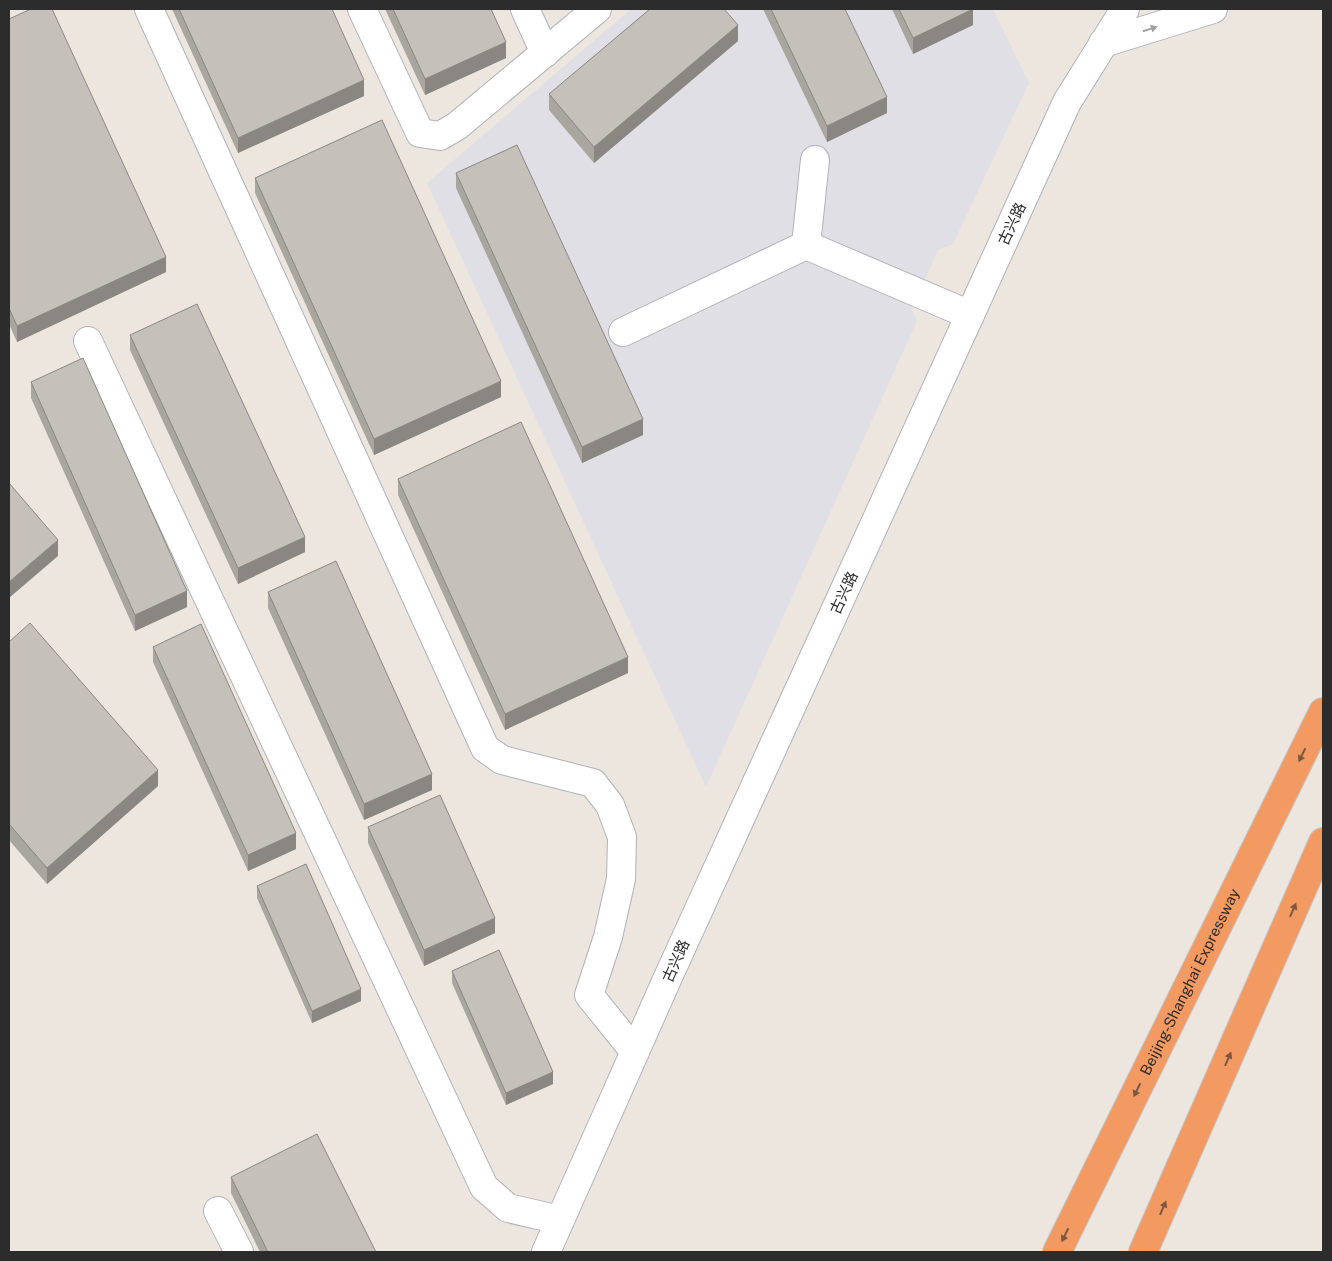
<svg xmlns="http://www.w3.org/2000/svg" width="1332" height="1261" font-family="'Public Sans','Noto Sans SC',sans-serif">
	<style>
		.industrial { fill: #e0dfe5 }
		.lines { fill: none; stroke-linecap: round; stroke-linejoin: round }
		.minor-casing { stroke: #afb2bb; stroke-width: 30 }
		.highway-casing { stroke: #c4c4c4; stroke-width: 30 }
		.minor { stroke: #fff; stroke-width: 28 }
		.highway { stroke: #f39a63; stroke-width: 28 }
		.wall { fill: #a9a6a0 }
		.shaded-wall { fill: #8a8782 }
		.building { fill: #c5c1ba; stroke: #8a8782 }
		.oneway { fill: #a0a0a0 }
		.oneway2 { fill: #7c5842 }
		.labels { text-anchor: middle; stroke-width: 5; stroke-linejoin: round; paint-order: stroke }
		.street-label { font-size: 15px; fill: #2c2c2c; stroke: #fff }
	</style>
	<rect width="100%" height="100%" fill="#ece6df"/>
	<path class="industrial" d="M631 9H993L1029 83 953 244 938 250 912 309 917 321 706 787 427 183Z"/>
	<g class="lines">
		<defs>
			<g id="minor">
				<path d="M149 9 485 748 502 760 593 783 610 805 622 837 621 879 608 937 589 995 635 1052"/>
				<path d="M362 9 420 133 440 136 457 126 597 9"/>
				<path d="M525 9 545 53"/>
				<path d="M1103 43 1213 9"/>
				<path d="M806 245 970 315"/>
				<path d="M623 332 806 245 815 160"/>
				<path d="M88 341 484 1187 508 1208 560 1220"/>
				<path d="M218 1211 239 1252"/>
				<path d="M546 1252 669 975 1067 102 1125 9"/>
			</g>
			<g id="highway">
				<path id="s1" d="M1057 1252 1323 712"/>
				<path d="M1143 1252 1323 842"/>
			</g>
		</defs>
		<use href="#minor" class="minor-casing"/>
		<use href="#highway" class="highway-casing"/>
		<use href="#minor" class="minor"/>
		<use href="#highway" class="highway"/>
	</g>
	<g class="wall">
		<path d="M172 9H332L364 96 238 153Z"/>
		<path d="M385 9H491L506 58 425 95Z"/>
		<path d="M763 9H845L887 113 827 142Z"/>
		<path d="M892 9H973V25L913 54Z"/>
		<path d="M9 19 166 272 17 342 9 324Z"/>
		<path d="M738 41 594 163 549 110V94Z"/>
		<path d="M456 173 643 435 582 463 456 188Z"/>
		<path d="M255 178 501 397 374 455 255 193Z"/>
		<path d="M130 335 305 552 238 584 130 350Z"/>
		<path d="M31 382 187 607 135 631 31 398Z"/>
		<path d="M398 479 628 673 505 730 398 495Z"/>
		<path d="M268 592 432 790 364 820 268 608Z"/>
		<path d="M9 642 158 786 47 884 9 840Z"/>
		<path d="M153 647 296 849 248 871 153 662Z"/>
		<path d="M368 827 495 933 424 966 368 843Z"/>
		<path d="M257 886 361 1001 312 1023 257 898Z"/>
		<path d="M452 971 553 1084 506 1105 452 983Z"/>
		<path d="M231 1177 376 1252H260L231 1193Z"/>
	</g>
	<g class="shaded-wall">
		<path d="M973 9V25L913 54V38Z"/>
		<path d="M738 25V41L594 163V147Z"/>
		<path d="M506 42V58L425 95V79Z"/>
		<path d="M364 80V96L238 153V138Z"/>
		<path d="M887 97V113L827 142V126Z"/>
		<path d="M166 257V272L17 342V326Z"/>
		<path d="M501 381V397L374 455V439Z"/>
		<path d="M643 419V435L582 463V447Z"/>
		<path d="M305 537V552L238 584V568Z"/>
		<path d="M58 540V556L9 598V582Z"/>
		<path d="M187 591V607L135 631V615Z"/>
		<path d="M628 657V673L505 730V714Z"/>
		<path d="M158 770V786L47 884V868Z"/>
		<path d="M432 774V790L364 820V804Z"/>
		<path d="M296 833V849L248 871V855Z"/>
		<path d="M495 918V933L424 966V950Z"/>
		<path d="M361 989V1001L312 1023V1011Z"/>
		<path d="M553 1072V1084L506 1105V1093Z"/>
	</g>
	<g class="building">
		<path d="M31 9H52L166 257 17 326 9 308V19Z"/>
		<path d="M179 9H332L364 80 238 138Z"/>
		<path d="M393 9H491L506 42 425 79Z"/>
		<path d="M650 9H724L738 25 594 147 549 94Z"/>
		<path d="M771 9H845L887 97 827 126Z"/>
		<path d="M899 9H973L913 38Z"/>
		<path d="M382 120 501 381 374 439 255 178Z"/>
		<path d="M517 145 643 419 582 447 456 173Z"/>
		<path d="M197 304 305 537 238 568 130 335Z"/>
		<path d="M83 358 187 591 135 615 31 382Z"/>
		<path d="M521 422 628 657 505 714 398 479Z"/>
		<path d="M9 483 58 540 9 582Z"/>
		<path d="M336 561 432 774 364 804 268 592Z"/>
		<path d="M30 623 158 770 47 868 9 824V642Z"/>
		<path d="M201 624 296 833 248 855 153 647Z"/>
		<path d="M440 795 495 918 424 950 368 827Z"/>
		<path d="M306 864 361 989 312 1011 257 886Z"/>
		<path d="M499 950 553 1072 506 1093 452 971Z"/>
		<path d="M317 1134 376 1252H268L231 1177Z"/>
	</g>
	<defs><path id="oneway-solid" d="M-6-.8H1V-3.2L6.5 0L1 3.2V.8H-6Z" transform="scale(1.25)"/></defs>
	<use class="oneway" href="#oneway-solid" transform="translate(1150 29) rotate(-17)"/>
	<g class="oneway2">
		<use href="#oneway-solid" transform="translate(1302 755) rotate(116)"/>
		<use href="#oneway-solid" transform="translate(1293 910) rotate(-66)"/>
		<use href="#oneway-solid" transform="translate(1228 1059) rotate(-66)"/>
		<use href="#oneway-solid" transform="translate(1137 1090) rotate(116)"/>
		<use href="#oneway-solid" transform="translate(1163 1208) rotate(-66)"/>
		<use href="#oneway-solid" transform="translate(1065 1235) rotate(116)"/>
	</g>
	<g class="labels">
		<g class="street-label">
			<text transform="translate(1012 224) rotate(-65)" y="5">古兴路</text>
			<text transform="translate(844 593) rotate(-65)" y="5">古兴路</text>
			<text transform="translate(676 961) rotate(-66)" y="5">古兴路</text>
			<text dy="5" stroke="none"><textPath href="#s1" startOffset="301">Beijing-Shanghai Expressway</textPath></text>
		</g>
	</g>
	<rect width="1332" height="1261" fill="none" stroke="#2c2c2c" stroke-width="20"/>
</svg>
